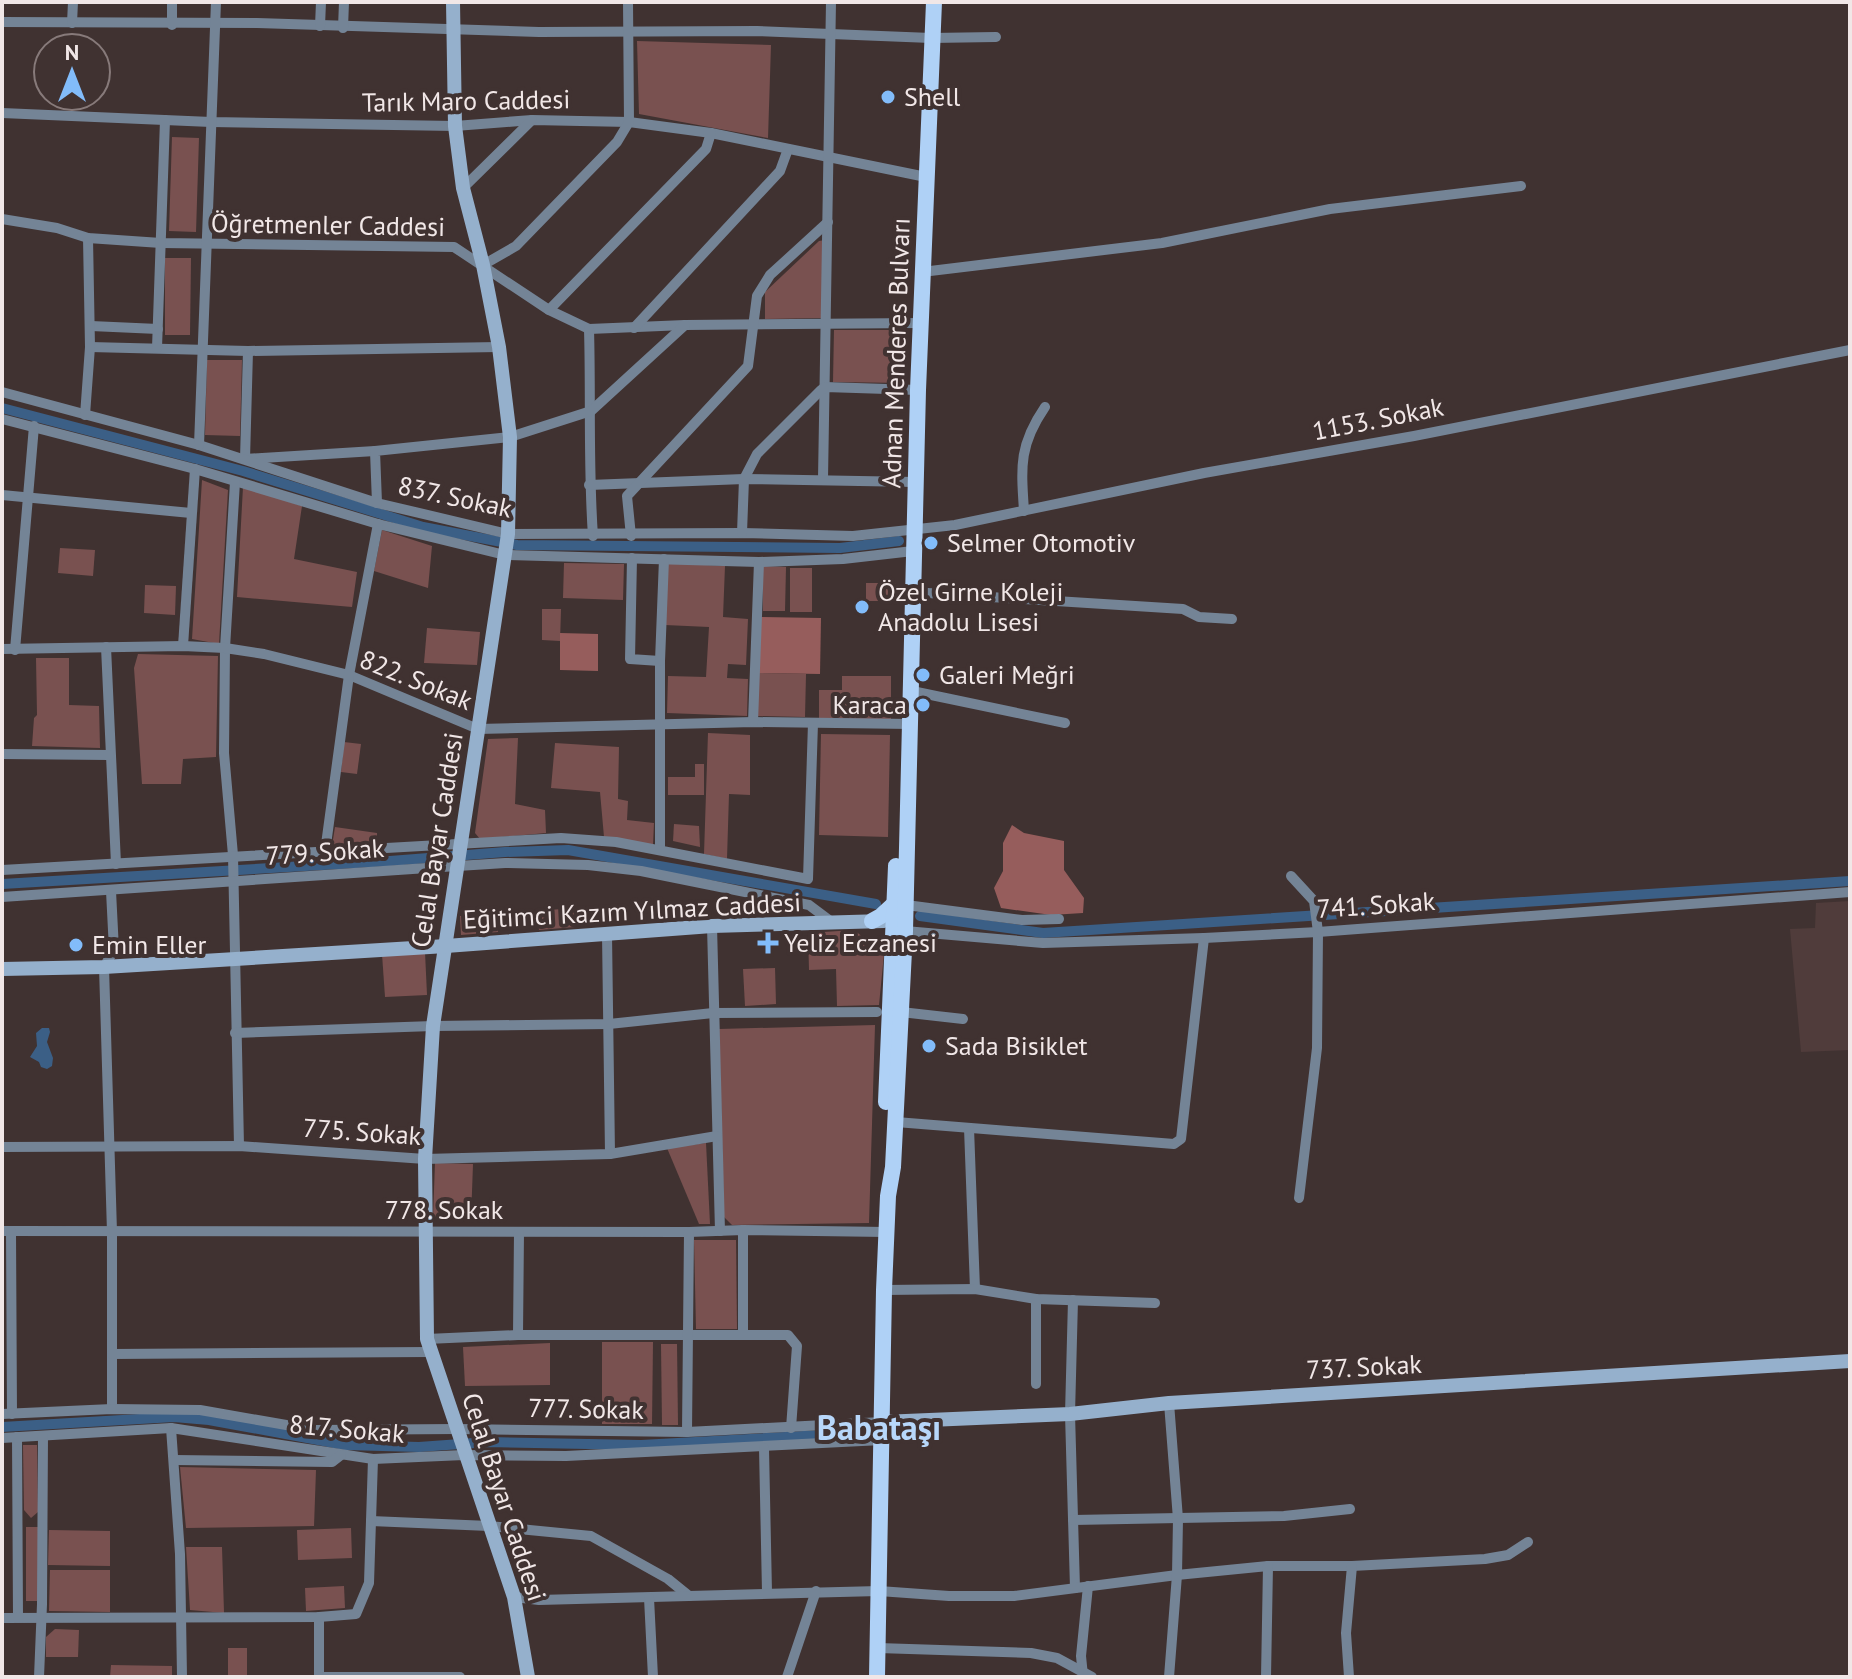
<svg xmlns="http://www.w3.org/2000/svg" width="1852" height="1679" font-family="'PT Sans',sans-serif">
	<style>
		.built { fill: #503c3b }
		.green { fill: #795150 }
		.forest { fill: #965d5c }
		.water { fill: #3b5f86 }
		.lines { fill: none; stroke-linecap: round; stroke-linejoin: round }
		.canal { stroke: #3b5f86; stroke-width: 10 }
		.street { stroke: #748496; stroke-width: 10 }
		.secondary { stroke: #95b0cc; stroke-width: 14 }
		.primary { stroke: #afd1f6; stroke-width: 16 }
		.poi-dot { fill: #82bcfa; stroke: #403231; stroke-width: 3 }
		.labels { text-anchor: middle; stroke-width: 8; stroke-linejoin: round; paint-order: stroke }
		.poi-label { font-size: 26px; fill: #f1e7e7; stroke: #403231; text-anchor: start }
		.street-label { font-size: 26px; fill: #f1e7e7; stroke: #403231 }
		.district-label { font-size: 34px; font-weight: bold; fill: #b7d7fa; stroke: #403231 }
	</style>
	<rect width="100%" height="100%" fill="#403231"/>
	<path class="built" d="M1850 901V1050L1801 1052 1790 929 1815 928 1816 903Z"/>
	<g class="green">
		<path d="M637 41 771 45 768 138 639 114Z"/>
		<path d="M172 137 199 138 196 232 169 231Z"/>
		<path d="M825 240 822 318 765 319V292L819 241Z"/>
		<path d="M165 258H191L190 335H165Z"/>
		<path d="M834 330H907L904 383 833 382Z"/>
		<path d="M207 360H242L240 436 205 435Z"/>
		<path d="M202 480 228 490 219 644 192 639Z"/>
		<path d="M243 487 302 506 294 559 357 572 352 607 237 597Z"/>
		<path d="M382 530 432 546 428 588 374 571Z"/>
		<path d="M60 548 95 550 93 576 58 573Z"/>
		<path d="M564 563 624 564 623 600 563 598Z"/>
		<path d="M668 563 725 566 723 617 748 619 746 665 728 664 727 678 748 679 747 716 667 713 668 676 706 677 709 627 665 625Z"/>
		<path d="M763 566 786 567 785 611H763Z"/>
		<rect x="790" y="568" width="22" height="44"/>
		<rect x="866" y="583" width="30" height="18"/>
		<path d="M145 585 176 586 175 615 144 613Z"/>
		<path d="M542 609H561L560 641 542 640Z"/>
		<path d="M427 628 480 632 477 665 424 663Z"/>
		<path d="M138 654 218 656 216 757 183 759 181 784H142L134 668Z"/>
		<path d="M36 658H69V705L99 706 100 748 32 746 34 718 37 715Z"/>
		<path d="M759 673 806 674 805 717 757 716Z"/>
		<path d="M842 676H891V720H819V690H842Z"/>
		<path d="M708 733 750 735V795L729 794 727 859 704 854Z"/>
		<path d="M821 734 890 735 888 837 819 835Z"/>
		<path d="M518 738 515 804 545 810 546 833 480 839 475 833 488 739Z"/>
		<path d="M344 742 361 744 357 774 341 772Z"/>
		<path d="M555 743 619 747 618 799 628 801 627 820 654 823 653 845 604 837 600 792 551 788Z"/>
		<path d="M695 764H704V795H668V777H695Z"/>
		<path d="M674 824 699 826 700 847 673 841Z"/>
		<path d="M335 827 377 833V845L332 846Z"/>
		<path d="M574 908 575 927 539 930 537 911Z"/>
		<path d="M496 913 498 932 461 935 460 916Z"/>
		<path d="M854 930 884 954 879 1005 837 1006 836 969 809 970 808 933Z"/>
		<path d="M425 952 427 995 385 997 382 954Z"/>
		<path d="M775 968 776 1004 745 1006 743 969Z"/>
		<path d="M875 1025 869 1223 732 1225 724 1217 719 1029Z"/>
		<path d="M706 1143 710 1224H699L667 1148Z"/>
		<path d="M435 1163 473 1164 471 1219 433 1217Z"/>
		<path d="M694 1240H736L737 1329H696Z"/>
		<path d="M602 1342H653L652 1424H602Z"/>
		<path d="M550 1343V1385L465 1386 463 1347Z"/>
		<path d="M661 1344H677L678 1425H662Z"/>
		<path d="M23 1445H37L38 1512 31 1518 24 1510Z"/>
		<path d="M180 1467 316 1470 314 1526 186 1528Z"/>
		<rect x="26" y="1527" width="12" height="74"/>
		<path d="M351 1528 352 1558 298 1560 297 1530Z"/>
		<path d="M49 1530 110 1531V1566L48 1565Z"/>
		<path d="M186 1547H222L224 1613 190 1610Z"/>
		<path d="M50 1570H110V1612L49 1611Z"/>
		<path d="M344 1586 345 1608 306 1611 305 1588Z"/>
		<path d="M55 1629 79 1630 78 1657H46V1637Z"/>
		<rect x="228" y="1648" width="19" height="29"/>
		<path d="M111 1665 172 1666V1677H110Z"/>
	</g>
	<g class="forest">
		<path d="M760 617 821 618 820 674 759 673Z"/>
		<path d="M560 633 598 634V671L560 670Z"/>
		<path d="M1012 825 1024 833 1064 841V870L1084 898 1083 913 1051 915 1001 908 994 888 1003 871V843Z"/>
	</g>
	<path class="water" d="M42 1028H49L50 1032 47 1042 53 1058 52 1066 47 1069 41 1067 39 1062 30 1057 37 1046 36 1033Z"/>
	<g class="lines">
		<g class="canal">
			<path d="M2 408 243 471 423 527 517 545 840 548 899 541"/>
			<path d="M2 884 390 861 505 852 568 850 876 904"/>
			<path d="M920 916 1043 933 1850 881"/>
			<path d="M2 1427 174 1417 209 1420 345 1445 419 1447 488 1442 641 1445 860 1433"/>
		</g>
		<g class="street">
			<path d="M172 2V25"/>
			<path d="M2 22 257 23 539 32 757 31 931 38 996 37"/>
			<path d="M72 23 73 2"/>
			<path d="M320 26 321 2"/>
			<path d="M343 28 344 2"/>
			<path d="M2 113 211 122 455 126 532 120 629 122 711 133 926 177"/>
			<path d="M463 188 532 120"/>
			<path d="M2 219 57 228 88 238 161 243 454 247 549 310 589 329 685 325 920 323"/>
			<path d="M483 265 516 246 617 142 629 122 628 2"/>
			<path d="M922 272 1162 243 1330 209 1521 186"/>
			<path d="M549 310 706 149 711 133"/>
			<path d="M91 326 158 329"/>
			<path d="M634 328 780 171 788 149"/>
			<path d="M589 329C591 398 588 467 593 536"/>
			<path d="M90 347 248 351 499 347"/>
			<path d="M157 348 165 120"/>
			<path d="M248 351 245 459 375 451"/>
			<path d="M2 392 199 445 377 503 508 534 742 533 853 536 955 525 1204 473 1414 436 1850 350"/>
			<path d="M85 415 90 347 88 238"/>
			<path d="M2 419 195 469 378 524 505 555 759 562 843 559 913 551"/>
			<path d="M199 445 216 2"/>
			<path d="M823 479 831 2"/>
			<path d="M235 482 225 648 224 753 233 855 239 1146"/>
			<path d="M589 485 744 479 915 482"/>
			<path d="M2 495 191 513"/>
			<path d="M377 503 375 451 510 437 591 411 685 325"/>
			<path d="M1024 511C1021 466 1019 445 1045 407"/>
			<path d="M742 533 744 479 757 454 820 391 825 387 918 390"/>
			<path d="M631 536 627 496 748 366 757 296 770 275 828 222"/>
			<path d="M632 558 630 659 660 661V850"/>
			<path d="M912 592 1183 609 1199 617 1232 619"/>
			<path d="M183 646 195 469"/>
			<path d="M106 647 116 864"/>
			<path d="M2 649 183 646 225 648 264 654 349 675 478 729 753 722 911 724"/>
			<path d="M15 650 34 426"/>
			<path d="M660 661 664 559"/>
			<path d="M912 691 1065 723"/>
			<path d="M753 722 759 562"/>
			<path d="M2 754 109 755"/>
			<path d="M325 852 349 675 378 524"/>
			<path d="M2 870 561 838 616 842 808 879 813 723"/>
			<path d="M1291 876 1314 901 1318 932 1317 1048 1299 1198"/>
			<path d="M111 891 114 950 104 967 112 1232V1409"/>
			<path d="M2 897 442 867 505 863 588 865 641 871 809 905 833 923"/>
			<path d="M906 905 1022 920 1059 919"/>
			<path d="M712 926 720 1231"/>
			<path d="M905 931 1043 943 1204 938 1318 932 1850 892"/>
			<path d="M607 934 610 1154"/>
			<path d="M901 1012 963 1019"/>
			<path d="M235 1033 433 1026 609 1024 713 1013 877 1012"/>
			<path d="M896 1122 1174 1144 1181 1139 1204 938"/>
			<path d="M969 1128 975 1289"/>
			<path d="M2 1147 239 1146 425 1159 610 1154 717 1136"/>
			<path d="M2 1231 689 1232 743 1230 886 1232"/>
			<path d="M11 1231 12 1414"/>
			<path d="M884 1290 975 1289 1036 1299 1155 1303"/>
			<path d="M1073 1300 1070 1414 1075 1588"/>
			<path d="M743 1334V1230"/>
			<path d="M518 1335 519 1232"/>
			<path d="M427 1339 518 1335H788L797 1346 791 1428"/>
			<path d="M112 1354 431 1352"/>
			<path d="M1036 1384V1299"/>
			<path d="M2 1414 112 1409 200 1410 315 1430 457 1429 687 1432 882 1422"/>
			<path d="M171 1428 180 1554 182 1677"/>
			<path d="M687 1432 689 1232"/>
			<path d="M17 1437 18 1617"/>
			<path d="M2 1438 171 1428 373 1459 464 1455 566 1456 882 1440"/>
			<path d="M764 1448 767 1592"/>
			<path d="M174 1460 332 1462 341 1455"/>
			<path d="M1073 1520 1284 1516 1350 1509"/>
			<path d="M371 1521 489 1526 591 1536 668 1579 689 1596"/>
			<path d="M514 1597 539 1600 879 1591 949 1596H1014L1177 1575 1268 1566H1352L1485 1559 1508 1555 1528 1542"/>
			<path d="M649 1598 653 1677"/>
			<path d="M319 1617V1677"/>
			<path d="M2 1618 319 1617 356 1614 369 1583 373 1459"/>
			<path d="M878 1648 1031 1653 1057 1658 1092 1677"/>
			<path d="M1083 1676 1081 1656 1088 1586"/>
			<path d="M39 1677 42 1604 43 1436"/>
			<path d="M323 1677H460"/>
			<path d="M787 1677 816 1591"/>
			<path d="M1169 1677 1177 1575 1178 1519 1169 1403"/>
			<path d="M1266 1677 1268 1566"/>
			<path d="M1349 1677 1346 1633 1352 1566"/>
		</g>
		<g class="secondary">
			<path d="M453 2 455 126 463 188 483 265 499 347 510 437 508 534 433 1026 425 1159 427 1339 514 1597 528 1677"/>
			<path d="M2 969 104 967 446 946 712 926 884 921"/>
			<path d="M882 1422 1070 1414 1169 1403 1850 1361"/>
		</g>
		<g class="primary">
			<path d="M872 921 881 916 893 905"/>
			<path d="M886 1102 896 866"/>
			<path d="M877 1677 884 1290 888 1196 893 1167 905 931 918 390 934 2"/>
		</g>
	</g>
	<g class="poi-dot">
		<circle cx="888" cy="97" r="8"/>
		<circle cx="931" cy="543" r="8"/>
		<circle cx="862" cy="607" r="8"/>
		<circle cx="923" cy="675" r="8"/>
		<circle cx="923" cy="705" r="8"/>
		<path d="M764 931h8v8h8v8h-8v8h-8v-8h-8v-8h8z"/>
		<circle cx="76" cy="945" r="8"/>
		<circle cx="929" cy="1046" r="8"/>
	</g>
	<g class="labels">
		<g class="poi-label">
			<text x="904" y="106">Shell</text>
			<text x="947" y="552">Selmer Otomotiv</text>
			<text x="878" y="601">Özel Girne Koleji<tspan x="878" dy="30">Anadolu Lisesi</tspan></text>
			<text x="939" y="684">Galeri Meğri</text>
			<text x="907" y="714" text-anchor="end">Karaca</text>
			<text x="784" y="952">Yeliz Eczanesi</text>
			<text x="92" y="954">Emin Eller</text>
			<text x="945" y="1055">Sada Bisiklet</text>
		</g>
		<g class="street-label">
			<text transform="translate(466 101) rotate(-1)" y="9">Tarık Maro Caddesi</text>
			<text transform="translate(328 225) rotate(1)" y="9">Öğretmenler Caddesi</text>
			<text transform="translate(896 353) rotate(-88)" y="9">Adnan Menderes Bulvarı</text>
			<text transform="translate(1378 419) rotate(-11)" y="9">1153. Sokak</text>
			<text transform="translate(455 497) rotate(12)" y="9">837. Sokak</text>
			<text transform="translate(416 680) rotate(22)" y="9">822. Sokak</text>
			<text transform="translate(437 840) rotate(-81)" y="9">Celal Bayar Caddesi</text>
			<text transform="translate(325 852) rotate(-4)" y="9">779. Sokak</text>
			<text transform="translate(1376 905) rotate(-4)" y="9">741. Sokak</text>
			<text transform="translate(632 911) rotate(-3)" y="9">Eğitimci Kazım Yılmaz Caddesi</text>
			<text transform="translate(362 1132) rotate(4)" y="9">775. Sokak</text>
			<text x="444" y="1219">778. Sokak</text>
			<text transform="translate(1364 1367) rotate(-3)" y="9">737. Sokak</text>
			<text transform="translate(586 1409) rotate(1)" y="9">777. Sokak</text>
			<text transform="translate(347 1429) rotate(5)" y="9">817. Sokak</text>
			<text transform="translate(504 1497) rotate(72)" y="9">Celal Bayar Caddesi</text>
		</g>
		<g class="district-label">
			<text x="879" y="1440">Babataşı</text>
		</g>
	</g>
	<rect width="1852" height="1679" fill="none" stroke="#f1e7e7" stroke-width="8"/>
	<g transform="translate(72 72)"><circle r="38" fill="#403231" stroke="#877a7a" stroke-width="2"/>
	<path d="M0-6L14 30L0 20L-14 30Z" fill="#82bcfa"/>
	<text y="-12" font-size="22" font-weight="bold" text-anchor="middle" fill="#f1e7e7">N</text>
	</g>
</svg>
